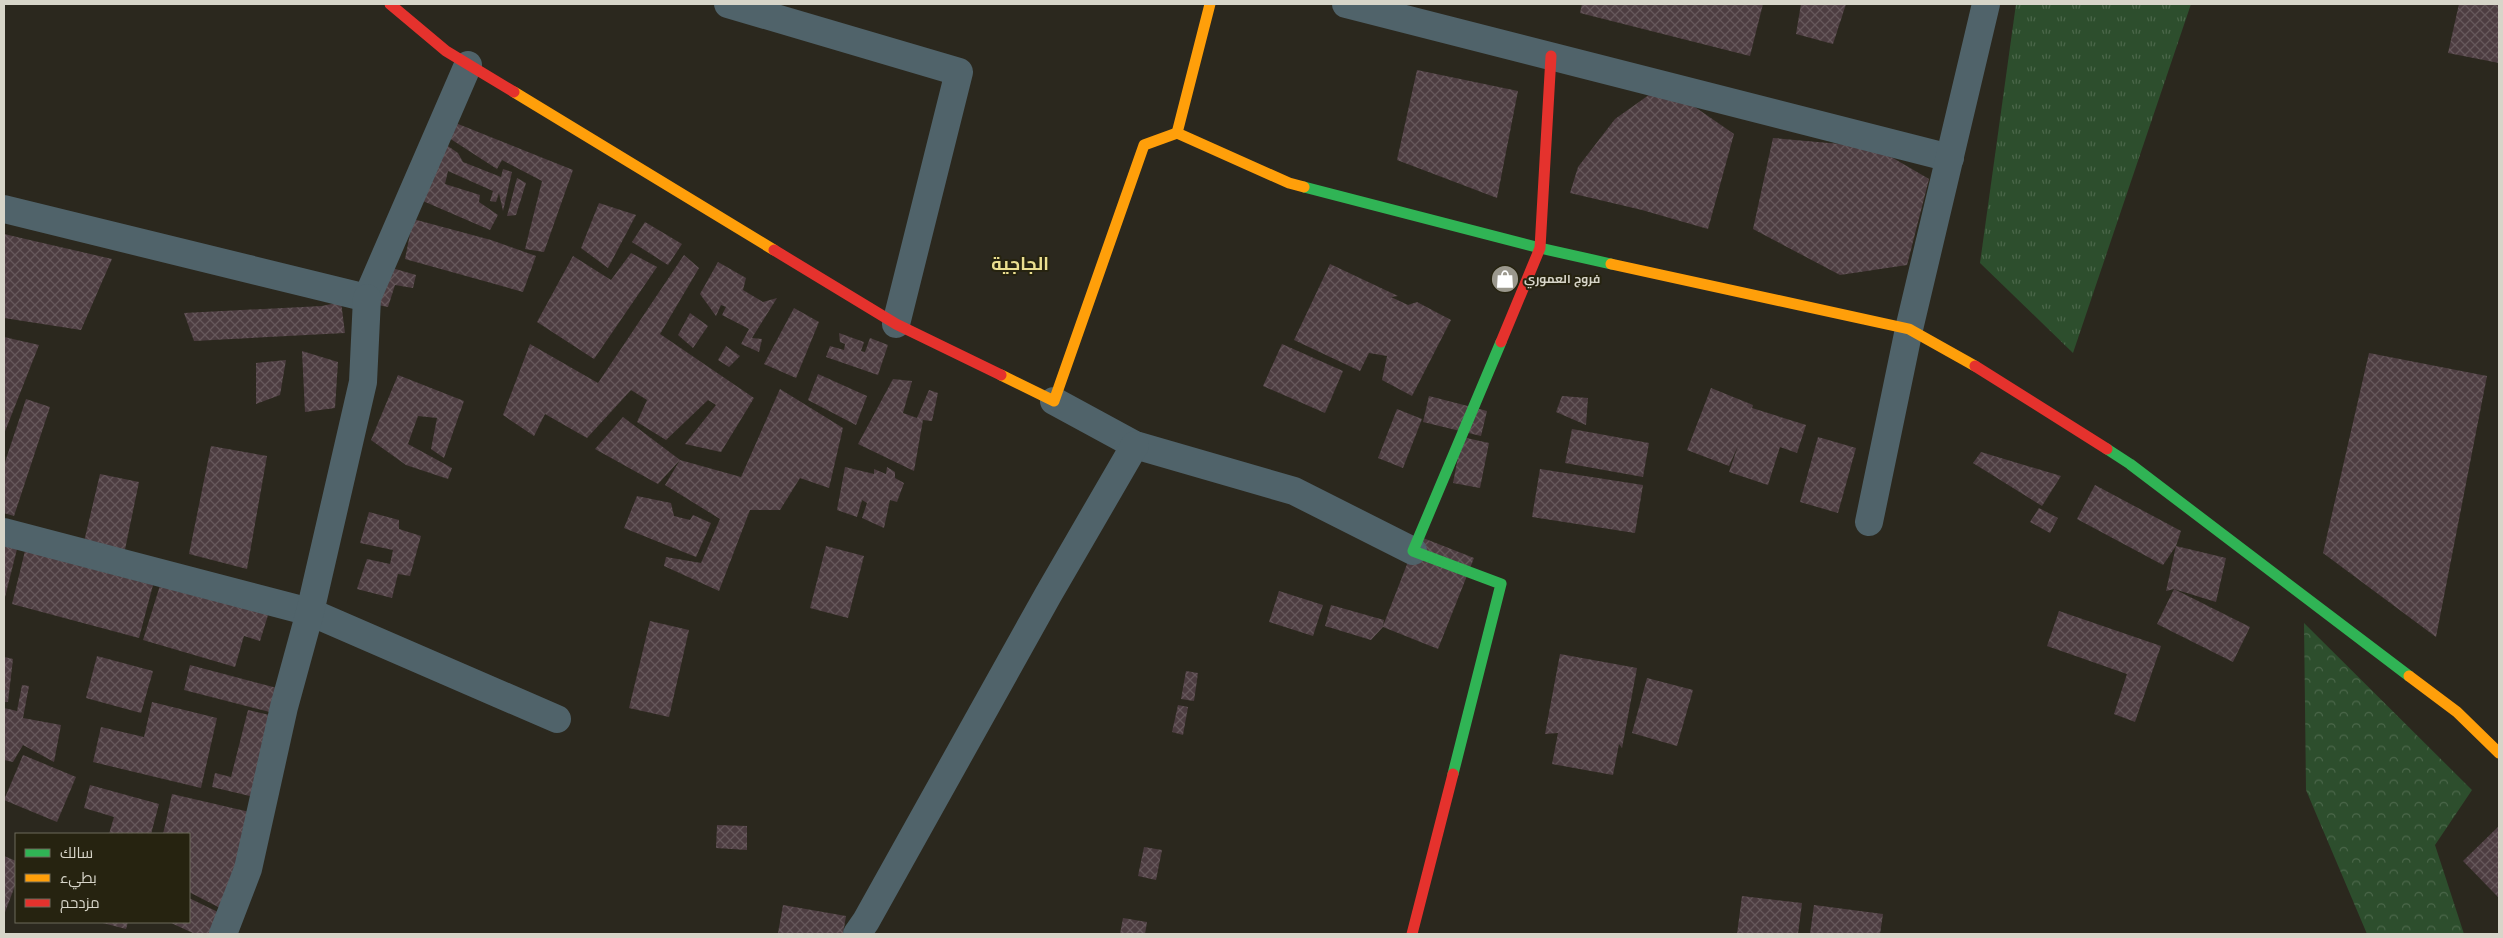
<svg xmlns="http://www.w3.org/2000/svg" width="2503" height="938" font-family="Montserrat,Cairo,sans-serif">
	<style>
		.grass { fill: url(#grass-tufts) }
		.forest { fill: url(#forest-crowns) }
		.building { fill: url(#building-cross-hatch) }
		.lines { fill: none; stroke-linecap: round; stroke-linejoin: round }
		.street { stroke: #50636a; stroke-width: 28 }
		.fast { stroke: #30b455; stroke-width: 11 }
		.slow { stroke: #ff9f0a; stroke-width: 11 }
		.jam { stroke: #e5322d; stroke-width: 11 }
		.labels { text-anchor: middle; stroke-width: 4; stroke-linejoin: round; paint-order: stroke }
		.poi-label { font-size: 12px; font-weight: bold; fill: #d7d5c9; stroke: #262310; text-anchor: start }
		.district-label { font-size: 18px; font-weight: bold; fill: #ebdf90; stroke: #262310 }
	</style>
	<defs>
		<pattern id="grass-tufts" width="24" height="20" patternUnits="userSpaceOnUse" patternTransform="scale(1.25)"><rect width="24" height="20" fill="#2d4e2d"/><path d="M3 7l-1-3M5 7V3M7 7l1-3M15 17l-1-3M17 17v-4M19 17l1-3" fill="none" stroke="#4b674a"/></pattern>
		<pattern id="forest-crowns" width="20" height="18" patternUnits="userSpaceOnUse" patternTransform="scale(1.25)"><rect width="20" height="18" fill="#2d4e2d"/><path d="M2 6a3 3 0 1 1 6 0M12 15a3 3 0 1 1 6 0" fill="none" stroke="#4b674a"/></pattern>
		<pattern id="building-cross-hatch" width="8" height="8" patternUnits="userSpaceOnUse" patternTransform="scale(1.25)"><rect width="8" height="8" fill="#4d3d41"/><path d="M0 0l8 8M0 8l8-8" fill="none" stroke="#66585b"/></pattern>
	</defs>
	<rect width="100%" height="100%" fill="#2b281e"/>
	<path class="grass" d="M2016 4H2191L2073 353 1980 263Z"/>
	<path class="forest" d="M2304 623 2472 790 2435 845 2464 934H2367L2306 790Z"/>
	<g class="building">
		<path d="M1582 4H1763L1750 56 1580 13Z"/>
		<path d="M1801 4H1846L1833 44 1796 34Z"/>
		<path d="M2459 4H2499V63L2448 53Z"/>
		<path d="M1417 70 1518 91 1497 198 1397 160Z"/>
		<path d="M1663 85 1734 134 1708 229 1642 210 1570 193 1578 167 1615 119Z"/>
		<path d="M453 122 573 170 544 252 525 249 542 181 502 160 497 169 446 136Z"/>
		<path d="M1773 138 1874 147 1929 179 1907 265 1840 275 1753 229Z"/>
		<path d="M442 142 458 153 463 162 501 177 503 169 512 172 503 211 499 193 496 202 490 201 493 191 448 171 445 184 480 195 479 202 498 215 490 230 416 198Z"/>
		<path d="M517 178 526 183 516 215 507 216Z"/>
		<path d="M599 203 636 215 608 268 581 248Z"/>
		<path d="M413 219 491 240 536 256 523 292 405 259Z"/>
		<path d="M645 222 682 244 668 265 632 242Z"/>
		<path d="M4 234 112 259 81 330 4 318Z"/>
		<path d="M631 253 657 267 594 359 537 322 573 256 611 280Z"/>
		<path d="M684 255 699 268 660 334 754 398 721 452 685 444 716 405 708 400 666 440 637 422 647 400 631 390 587 438 545 414 534 436 503 415 530 344 598 383Z"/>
		<path d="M718 262 746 278 743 290 763 302 777 298 752 338 762 339 759 352 741 344 749 329 722 315 726 307 721 305 716 316 700 294Z"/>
		<path d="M1330 264 1398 296 1391 297 1408 305 1417 302 1451 320 1412 396 1382 380 1387 356 1369 353 1360 371 1294 340Z"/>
		<path d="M392 268 416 275 413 288 395 285 388 307 378 305Z"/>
		<path d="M341 302 345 333 194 341 184 313 322 306Z"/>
		<path d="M794 308 819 322 796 378 764 364Z"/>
		<path d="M690 313 708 326 693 348 678 335Z"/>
		<path d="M839 333 864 342 861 351 865 352 870 338 888 345 878 375 826 357 830 346 844 350 845 344 840 342Z"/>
		<path d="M4 337 39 345 4 434Z"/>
		<path d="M1282 344 1343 371 1325 413 1263 386Z"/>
		<path d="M726 346 740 356 729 367 718 360Z"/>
		<path d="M302 351 338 362 335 408 305 412Z"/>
		<path d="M2369 353 2487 376 2436 637 2323 553Z"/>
		<path d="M286 360 280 395 256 404V363Z"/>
		<path d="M818 374 867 396 856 425 808 400Z"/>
		<path d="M398 375 464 401 444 458 431 449 437 418 418 416 408 444 452 468 448 479 406 465 371 440Z"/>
		<path d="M893 379 912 381 903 413 917 418 929 390 938 393 932 421 923 420 914 471 858 444Z"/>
		<path d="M1711 388 1753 405 1752 408 1806 425 1797 453 1780 447 1768 485 1729 472 1738 446 1729 466 1687 450Z"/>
		<path d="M780 389 843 428 829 488 800 478 780 510H750L719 591 664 566 666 557 701 563 720 519 665 485 680 460 741 477Z"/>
		<path d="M1429 396 1487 411 1481 436 1423 422Z"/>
		<path d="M1562 396 1588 398 1586 425 1556 412Z"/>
		<path d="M26 399 50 407 14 516 4 513V465Z"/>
		<path d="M1397 409 1422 419 1403 468 1378 458Z"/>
		<path d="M623 417 680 460 658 484 595 449Z"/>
		<path d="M1572 429 1649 443 1643 477 1565 463Z"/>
		<path d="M1462 437 1489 443 1480 488 1453 483Z"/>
		<path d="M1818 437 1856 448 1838 513 1800 502Z"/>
		<path d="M211 446 267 456 247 569 189 554Z"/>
		<path d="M1981 452 2061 476 2042 506 1973 463Z"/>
		<path d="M845 467 874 474V469L886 474 887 467 895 472V478L904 483 897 502 890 500 884 528 862 518 867 503 862 500 857 517 837 510Z"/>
		<path d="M1540 469 1643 485 1635 533 1532 517Z"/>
		<path d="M100 474 139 482 123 559 83 546Z"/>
		<path d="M2095 485 2181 531 2176 546 2163 565 2077 519Z"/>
		<path d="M637 496 671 503 674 516 690 520 693 515 711 523 696 557 624 528Z"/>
		<path d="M2039 508 2058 518 2050 533 2030 522Z"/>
		<path d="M369 512 399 520V529L421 536 410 576 398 574 392 598 357 589 367 559 390 564 393 550 360 543Z"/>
		<path d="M1418 536 1474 558 1438 649 1383 627 1371 640 1325 626 1331 605 1384 620 1383 626Z"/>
		<path d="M4 542 18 545 4 601Z"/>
		<path d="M826 546 864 556 848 618 810 608Z"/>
		<path d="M2176 546 2226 558 2216 602 2174 589 2250 627 2233 662 2157 624 2174 589 2166 591Z"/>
		<path d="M25 551 153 585 139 638 12 604Z"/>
		<path d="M162 579 269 612 260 641 244 636 235 667 143 640Z"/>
		<path d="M1279 591 1323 605 1313 636 1269 622Z"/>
		<path d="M2059 611 2161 646 2135 722 2114 714 2127 674 2047 646Z"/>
		<path d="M650 621 689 630 669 717 629 708Z"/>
		<path d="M1560 654 1637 668 1622 748 1619 744 1613 775 1552 764 1558 733 1545 734Z"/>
		<path d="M97 656 153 671 141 713 86 698Z"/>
		<path d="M4 657 13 659 8 702H4Z"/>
		<path d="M190 665 281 689 274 713 184 690Z"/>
		<path d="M1186 671 1198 673 1194 701 1181 699Z"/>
		<path d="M1647 678 1693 690 1677 746 1632 733Z"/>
		<path d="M22 685 29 686 23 718 61 725 54 762 23 745 13 762 4 760V708L17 711Z"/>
		<path d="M152 702 217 718 201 788 93 762 101 727 144 737Z"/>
		<path d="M1178 705 1188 707 1183 735 1172 732Z"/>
		<path d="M248 710 274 716 254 797 212 787 215 773 231 777Z"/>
		<path d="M23 755 76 777 57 822 4 800Z"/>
		<path d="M90 785 159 804 151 834H109L114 817 84 808Z"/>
		<path d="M172 794 254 813 224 910 189 892V834H163Z"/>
		<path d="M717 825 747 826V850L716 848Z"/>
		<path d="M2499 826V898L2463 861Z"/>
		<path d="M1144 847 1162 850 1156 880 1138 876Z"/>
		<path d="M4 856 16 861V883L4 915Z"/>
		<path d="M1742 896 1802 903 1798 934H1737Z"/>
		<path d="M189 898 222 914 212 934H195L169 922H189Z"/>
		<path d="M783 905 846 916 843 934 778 933Z"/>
		<path d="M1814 905 1883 914 1880 934H1810Z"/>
		<path d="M1123 918 1147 922 1145 934H1120Z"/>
		<path d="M99 922H128L126 929Z"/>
	</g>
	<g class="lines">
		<g class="street">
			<path d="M728 4 959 72 896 324"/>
			<path d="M1346 4 1950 158"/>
			<path d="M4 209 367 298 468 65"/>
			<path d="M1054 401 1135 445 1294 491 1413 551"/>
			<path d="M1869 522 1909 329 1986 4"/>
			<path d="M4 532 310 612 557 719"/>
			<path d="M223 934 248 869 284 707 310 612 363 382 367 298"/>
			<path d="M857 934 866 921 1048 595 1135 445"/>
		</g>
		<g class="fast">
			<path d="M1304 187 1540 248 1611 264"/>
			<path d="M2107 449 2130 464 2409 676"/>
			<path d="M1453 774 1501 584 1413 551 1501 342"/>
		</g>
		<g class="slow">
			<path d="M1210 4 1177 133 1289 183 1304 187"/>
			<path d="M514 92 774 250"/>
			<path d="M1611 264 1909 329 1975 366"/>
			<path d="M1001 375 1054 401 1144 145 1177 133"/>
			<path d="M2409 676 2457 712 2499 753"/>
		</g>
		<g class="jam">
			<path d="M390 4 446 51 514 92"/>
			<path d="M774 250 896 324 1001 375"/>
			<path d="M1501 342 1540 248 1551 56"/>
			<path d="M1975 366 2107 449"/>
			<path d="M1412 934 1453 774"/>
		</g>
	</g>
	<defs>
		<symbol id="shop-disc" viewBox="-11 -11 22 22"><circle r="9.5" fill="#9b988d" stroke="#262310"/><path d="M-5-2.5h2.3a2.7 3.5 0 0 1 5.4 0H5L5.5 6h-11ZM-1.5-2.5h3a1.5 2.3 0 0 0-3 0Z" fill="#fff"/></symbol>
	</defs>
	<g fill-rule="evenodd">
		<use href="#shop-disc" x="1489" y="263" width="32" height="32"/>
	</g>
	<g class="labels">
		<g class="poi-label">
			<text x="1524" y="283">فروج العموري</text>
		</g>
		<g class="district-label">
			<text x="1020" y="270">الجاجية</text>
		</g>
	</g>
	<rect width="2503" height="938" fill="none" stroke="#d7d5c9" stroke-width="10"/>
	<rect x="15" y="833" width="175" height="90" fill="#262310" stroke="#6d6a5a"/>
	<rect x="25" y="849" width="25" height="8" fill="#30b455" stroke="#6d6a5a"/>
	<text x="60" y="858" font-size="15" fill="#d7d5c9">سالك</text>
	<rect x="25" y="874" width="25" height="8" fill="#ff9f0a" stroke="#6d6a5a"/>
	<text x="60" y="883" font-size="15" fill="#d7d5c9">بطيء</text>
	<rect x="25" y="899" width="25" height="8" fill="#e5322d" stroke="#6d6a5a"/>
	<text x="60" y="908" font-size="15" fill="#d7d5c9">مزدحم</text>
</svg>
